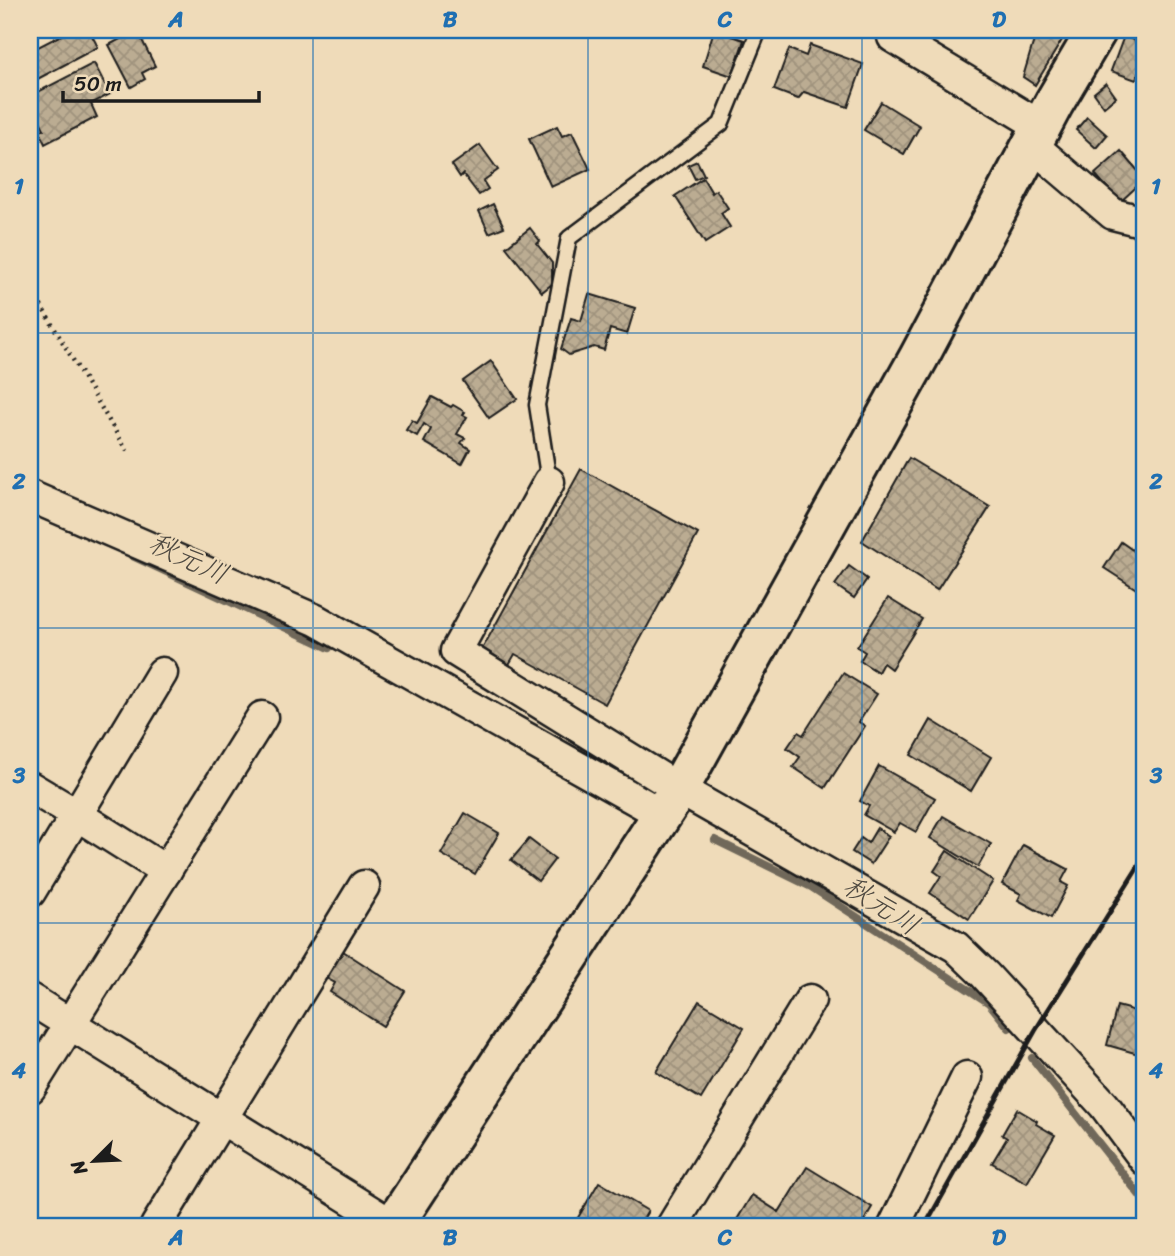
<svg xmlns="http://www.w3.org/2000/svg" width="1175" height="1256" font-family="Sriracha,'Klee One',sans-serif">
	<style>
		.lines { fill: none; stroke-linecap: round; stroke-linejoin: round }
		.stream { stroke: #6f685a; stroke-width: 8 }
		.building { fill: url(#building-cross-hatch); stroke: #1c1c1c; stroke-width: 2 }
		.lane-casing { stroke: #1c1c1c; stroke-width: 19 }
		.street-casing { stroke: #1c1c1c; stroke-width: 35 }
		.secondary-casing { stroke: #1c1c1c; stroke-width: 44 }
		.path { stroke: #1c1c1c; stroke-width: 4.5; stroke-dasharray: 2 5; stroke-linecap: butt }
		.lane { stroke: #efdbb9; stroke-width: 14 }
		.street { stroke: #efdbb9; stroke-width: 30 }
		.secondary { stroke: #efdbb9; stroke-width: 38 }
		.rail { stroke: #1c1c1c; stroke-width: 5 }
		.grid { fill: none; stroke: #1f6fb2; stroke-width: 2; stroke-opacity: 0.55 }
		.labels { text-anchor: middle; stroke-width: 5; stroke-linejoin: round; paint-order: stroke }
		.water-label { font-size: 28px; font-style: italic; fill: #4d4840; stroke: #efdbb9 }
		.neatline { fill: none; stroke: #1f6fb2; stroke-width: 2.5 }
		.grid-label { font-size: 23px; text-anchor: middle; font-weight: bold; fill: #1f6fb2 }
	</style>
	<defs>
		<pattern id="building-cross-hatch" width="8" height="8" patternUnits="userSpaceOnUse" patternTransform="scale(1.75)"><rect width="8" height="8" fill="#bbac92"/><path d="M0 0l8 8M0 8l8-8" fill="none" stroke="#a0937d"/></pattern>
	</defs>
	<rect width="100%" height="100%" fill="#efdbb9"/>
	<filter id="ink" filterUnits="userSpaceOnUse"><feTurbulence type="fractalNoise" baseFrequency=".0143" numOctaves="2"/><feDisplacementMap in="SourceGraphic" scale="14" xChannelSelector="R" yChannelSelector="G"/><feConvolveMatrix kernelMatrix="1 2 1 2 8 2 1 2 1" color-interpolation-filters="sRGB"/></filter>
	<g filter="url(#ink)">
		<g class="lines">
			<g class="stream">
				<path d="M132 556 329 648"/>
				<path d="M715 840 811 887 989 1003 1009 1028"/>
				<path d="M1032 1058 1145 1202"/>
			</g>
		</g>
		<g class="building">
			<path d="M71 30H89L98 47 30 83V51Z"/>
			<path d="M137 30 155 66 142 73 145 79 131 87 109 45Z"/>
			<path d="M714 30 744 40 732 76 703 66Z"/>
			<path d="M1037 30H1068L1035 85 1023 77Z"/>
			<path d="M1124 36 1145 45V54L1136 80 1111 71Z"/>
			<path d="M810 45 863 64 848 107 804 92 798 99 774 90 789 49 806 56Z"/>
			<path d="M94 63 110 94 91 104 97 117 45 144 39 131 44 129 30 101V96Z"/>
			<path d="M1106 83 1116 97 1104 107 1094 93Z"/>
			<path d="M881 102 920 126 904 154 864 130Z"/>
			<path d="M1087 117 1107 135 1096 148 1076 130Z"/>
			<path d="M557 126 562 136 572 132 590 169 551 187 529 139Z"/>
			<path d="M480 145 498 170 483 181 488 189 479 195 463 174 460 177 452 165Z"/>
			<path d="M1121 151 1145 179 1120 202 1095 174Z"/>
			<path d="M697 161 704 175 695 179 688 165Z"/>
			<path d="M703 178 712 193 716 190 728 208 721 213 730 227 705 243 675 196Z"/>
			<path d="M1143 188 1145 189V209L1135 204Z"/>
			<path d="M493 204 504 227 489 233 479 211Z"/>
			<path d="M530 228 540 241 537 244 552 263V284L542 292 506 247Z"/>
			<path d="M589 294 635 308 627 334 610 329 604 350 594 347 569 355 561 349 571 318 581 321Z"/>
			<path d="M491 361 517 399 489 418 463 381Z"/>
			<path d="M432 397 451 407 453 405 465 412 463 415 467 417 457 434 465 438 461 443 470 449 462 464 424 442 431 429 424 424 417 436 406 430 412 420 417 423Z"/>
			<path d="M909 458 990 507 937 590 862 541Z"/>
			<path d="M581 469 698 534 605 704 515 654 507 668 480 653Z"/>
			<path d="M1145 500V599L1144 594 1104 568 1121 542 1134 551 1144 501Z"/>
			<path d="M849 566 867 579 854 598 835 585Z"/>
			<path d="M888 598 922 619 891 669 883 663 878 672 860 661 865 652 857 647Z"/>
			<path d="M843 673 877 694 859 722 865 726 825 788 793 767 800 757 787 748 798 732 803 735Z"/>
			<path d="M931 720 991 757 971 791 911 755Z"/>
			<path d="M879 766 935 798 916 832 900 823 894 832 864 815 869 806 860 801Z"/>
			<path d="M465 813 499 833 475 874 441 854Z"/>
			<path d="M943 816 991 844 978 867 930 838Z"/>
			<path d="M877 828 889 836 871 864 852 852 861 838 868 843Z"/>
			<path d="M529 839 555 859 538 881 511 860Z"/>
			<path d="M1023 845 1068 869 1061 882 1068 886 1051 918 1018 900 1021 894 1002 884Z"/>
			<path d="M947 851 993 881 969 919 930 893 941 876 934 871Z"/>
			<path d="M343 951 405 991 383 1026 330 992 335 983 326 978Z"/>
			<path d="M1145 990V1056L1107 1045 1117 1006 1139 1012Z"/>
			<path d="M699 1001 744 1028 701 1099 656 1072Z"/>
			<path d="M1017 1109 1037 1121 1036 1124 1055 1135 1027 1183 992 1163 1007 1138 1002 1135Z"/>
			<path d="M807 1167 872 1207 861 1226H733L752 1195 779 1212Z"/>
			<path d="M599 1182 648 1211 639 1226H573Z"/>
		</g>
		<g class="lines">
			<defs>
				<path id="lane" d="M549 482 537 405 569 238 721 124 759 30"/>
				<g id="street">
					<path d="M895 30 893 37 1042 127"/>
					<path d="M1032 145 1113 214 1145 222"/>
					<path d="M549 482 456 651 679 789 956 947 985 975 1104 1105 1145 1160"/>
					<path d="M30 496 316 620 663 815"/>
					<path d="M30 787 77 815 166 871"/>
					<path d="M30 892 162 673"/>
					<path d="M30 999 70 1024 262 717"/>
					<path d="M30 1088 70 1024 394 1226"/>
					<path d="M156 1226 364 886"/>
					<path d="M672 1226 810 1000"/>
					<path d="M894 1226 967 1077"/>
				</g>
				<path id="secondary" d="M393 1226 679 789 919 357 1054 103 1097 30"/>
			</defs>
			<use href="#lane" class="lane-casing"/>
			<use href="#street" class="street-casing"/>
			<use href="#secondary" class="secondary-casing"/>
			<path class="path" d="M30 287 127 451"/>
			<use href="#lane" class="lane"/>
			<use href="#street" class="street"/>
			<use href="#secondary" class="secondary"/>
			<path class="rail" d="M925 1226 1035 1031 1145 856"/>
		</g>
	</g>
	<path class="grid" d="M313 30V1226M588 30V1226M862 30V1226M30 333H1145M30 628H1145M30 923H1145"/>
	<g class="labels">
		<g class="water-label">
			<text transform="translate(189 558) rotate(25)" y="10">秋元川</text>
			<text transform="translate(882 905) rotate(33)" y="10">秋元川</text>
		</g>
	</g>
	<rect width="1175" height="1256" fill="none" stroke="#efdbb9" stroke-width="77"/>
	<g transform="translate(94 1161) rotate(246)" stroke="#efdbb9" stroke-width="5" paint-order="stroke">
	<path d="M0-5L12 26L0 18L-12 26Z" fill="#1c1c1c"/>
	<text y="-10" font-size="19" font-weight="bold" text-anchor="middle" fill="#1c1c1c">N</text>
	</g>
	<path d="M63 91v10h196v-10" fill="none" stroke="#1c1c1c" stroke-width="3.5"/>
	<text x="74" y="91" font-size="21" fill="#1c1c1c" stroke="#efdbb9" stroke-width="5" paint-order="stroke">50 m</text>
	<rect x="38" y="38" width="1098" height="1180" class="neatline"/>
	<g class="grid-label">
		<text x="176" y="27">A</text>
		<text x="450" y="27">B</text>
		<text x="725" y="27">C</text>
		<text x="999" y="27">D</text>
		<text x="19" y="194">1</text>
		<text x="1156" y="194">1</text>
		<text x="19" y="489">2</text>
		<text x="1156" y="489">2</text>
		<text x="19" y="783">3</text>
		<text x="1156" y="783">3</text>
		<text x="19" y="1078">4</text>
		<text x="1156" y="1078">4</text>
		<text x="176" y="1245">A</text>
		<text x="450" y="1245">B</text>
		<text x="725" y="1245">C</text>
		<text x="999" y="1245">D</text>
	</g>
</svg>
